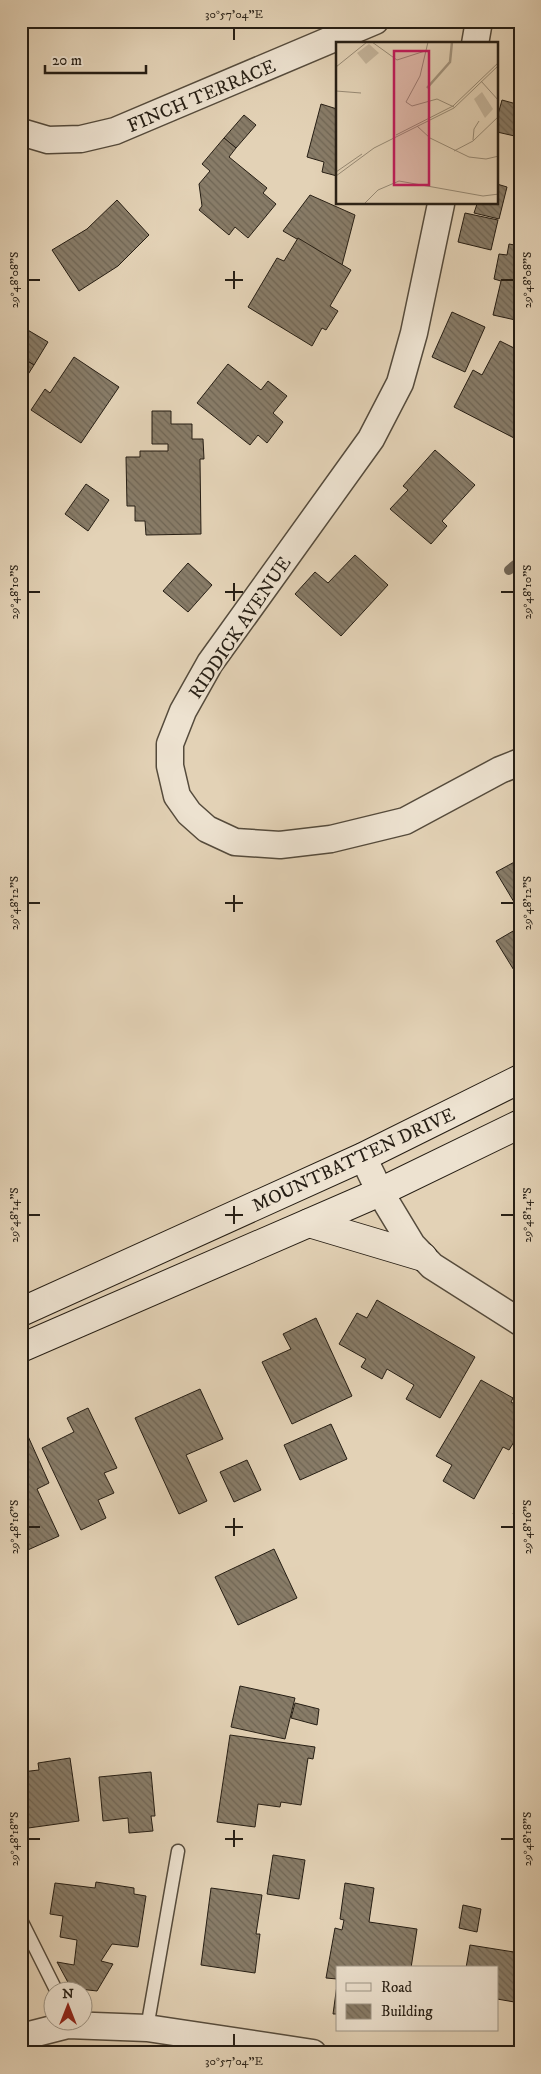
<svg xmlns="http://www.w3.org/2000/svg" width="541" height="2074" font-family="'IM FELL DW Pica',serif">
	<style>
		.lines { fill: none; stroke-linecap: round; stroke-linejoin: round }
		.stream { stroke: #716554; stroke-width: 10 }
		.building { fill: url(#building-back-hatch); stroke: #261e14 }
		.service-casing { stroke: #554b3c; stroke-width: 15 }
		.minor-casing { stroke: #554b3c; stroke-width: 29 }
		.secondary-casing { stroke: #261e14; stroke-width: 30 }
		.service { stroke: #ede2d0; stroke-width: 12 }
		.minor { stroke: #ede2d0; stroke-width: 26 }
		.secondary { stroke: #ede2d0; stroke-width: 28 }
		.ticks { fill: none; stroke: #261e14; stroke-width: 2 }
		.labels { text-anchor: middle; stroke-width: 4.5; stroke-linejoin: round; paint-order: stroke }
		.street-label { font-size: 19px; fill: #261e14; stroke: #ede2d0 }
		.inset-river { fill: none; stroke: #a3957f; stroke-width: 2.5 }
		.inset-road { fill: none; stroke: #978a75; stroke-width: 1 }
		.view { fill: #c2185b; fill-opacity: 0.15; stroke: #c2185b; stroke-width: 2.5 }
		.inset-edge { fill: none; stroke: #261e14; stroke-width: 2.5 }
		.neatline { fill: none; stroke: #261e14; stroke-width: 2 }
		.ticks-label { font-size: 12px; text-anchor: middle; fill: #261e14 }
	</style>
	<defs>
		<pattern id="building-back-hatch" width="6" height="6" patternUnits="userSpaceOnUse" patternTransform="scale(1.25)"><rect width="6" height="6" fill="#887c68"/><path d="M-1 5l2 2M0 0l6 6M5-1l2 2" fill="none" stroke="#6f6554"/></pattern>
	</defs>
	<rect width="100%" height="100%" fill="#e3d2b6"/>
	<filter id="stains"><feTurbulence type="fractalNoise" baseFrequency=".004" numOctaves="4"/><feColorMatrix values="0 0 0 0 .2 0 0 0 0 .09 0 0 0 0 .02 0 0 0 .5 -.17"/></filter>
	<radialGradient id="worn" r=".72"><stop offset=".6" stop-color="#630" stop-opacity="0"/><stop offset="1" stop-color="#630" stop-opacity=".3"/></radialGradient>
	<g class="lines">
		<path class="stream" d="M509 570 520 561"/>
	</g>
	<g class="building">
		<path d="M502 100 520 105 519 137 497 132V118Z"/>
		<path d="M321 104 337 109V176L322 172 324 162 307 157Z"/>
		<path d="M244 115 256 125 236 148 224 138Z"/>
		<path d="M224 138 236 148 229 157 267 188 263 193 276 204 248 238 235 227 229 235 199 210 202 206 199 184 210 171 202 164Z"/>
		<path d="M497 184 507 187 499 219 474 213 477 204H497Z"/>
		<path d="M310 195 355 215 342 265 283 231Z"/>
		<path d="M117 200 149 235 118 266 79 291 52 250 87 229Z"/>
		<path d="M465 213 498 220 491 250 458 242Z"/>
		<path d="M298 238 351 270 330 306 338 311 326 330 322 328 312 346 248 307 277 258 284 261Z"/>
		<path d="M509 244 520 246V321L493 315 501 281 494 279 499 254 507 255Z"/>
		<path d="M452 312 485 327 465 372 432 357Z"/>
		<path d="M21 326 48 342 34 365 21 357Z"/>
		<path d="M500 341 520 351V426L514 438 454 407 473 370 482 375Z"/>
		<path d="M21 357 34 365 27 376 21 372Z"/>
		<path d="M74 357 119 387 81 443 31 410 45 389 50 393Z"/>
		<path d="M228 364 261 390 268 381 287 396 273 413 283 422 267 443 258 435 250 445 197 403Z"/>
		<path d="M21 372 27 376 21 386Z"/>
		<path d="M152 411H171V424H192V439H203L204 459H200L201 534 146 535 145 521H135V506H127L126 457H140V451H168V444H152Z"/>
		<path d="M435 450 475 485 442 521 447 526 431 544 390 509 408 490 403 486Z"/>
		<path d="M86 484 109 500 88 531 65 514Z"/>
		<path d="M355 555 388 585 341 636 295 594 315 572 328 583Z"/>
		<path d="M188 563 212 585 188 612 163 591Z"/>
		<path d="M520 859V912L496 872Z"/>
		<path d="M520 927V980L496 941Z"/>
		<path d="M377 1300 475 1357 440 1418 406 1399 414 1385 387 1369 382 1379 361 1367 366 1359 339 1344 357 1313 367 1318Z"/>
		<path d="M316 1318 352 1396 292 1424 262 1362 291 1349 283 1334Z"/>
		<path d="M481 1380 513 1398 511 1402 520 1407V1432L509 1450 503 1447 474 1499 443 1481 452 1465 436 1456Z"/>
		<path d="M200 1389 223 1439 186 1455 207 1501 179 1514 135 1418Z"/>
		<path d="M88 1408 117 1468 104 1473 114 1493 98 1500 106 1518 81 1530 42 1448 74 1432 67 1418Z"/>
		<path d="M331 1424 347 1459 300 1480 284 1445Z"/>
		<path d="M23 1425 49 1483 37 1489 59 1536 21 1553Z"/>
		<path d="M247 1460 261 1490 234 1502 220 1472Z"/>
		<path d="M520 1503V1518L513 1514Z"/>
		<path d="M274 1549 297 1598 238 1625 215 1577Z"/>
		<path d="M240 1686 295 1698 285 1739 231 1727Z"/>
		<path d="M295 1703 319 1709 317 1725 291 1718Z"/>
		<path d="M230 1735 315 1747 313 1759 308 1758 301 1805 281 1802 280 1807 258 1804 255 1827 217 1822Z"/>
		<path d="M70 1758 79 1821 21 1829V1772L39 1770 38 1763Z"/>
		<path d="M151 1772 155 1816H151L153 1831 129 1833 128 1818 103 1821 99 1777Z"/>
		<path d="M273 1855 305 1860 299 1899 267 1894Z"/>
		<path d="M96 1882 134 1888V1894L146 1896 138 1947 112 1944 101 1961 113 1964 97 1991 71 1988 57 1962 74 1965 77 1940 60 1937 63 1916 50 1914 55 1883 95 1888Z"/>
		<path d="M345 1883 374 1888 369 1922 417 1929 411 1968H337V1979L326 1978 335 1928 342 1930 344 1920 340 1919Z"/>
		<path d="M211 1888 262 1895 256 1934H260L255 1973 201 1965Z"/>
		<path d="M463 1905 481 1909 477 1932 459 1928Z"/>
		<path d="M470 1945 520 1953V2003L497 1999V1968H466Z"/>
		<path d="M337 1985V2014H333Z"/>
	</g>
	<g class="lines">
		<defs>
			<g id="service">
				<path d="M21 1920 57 1992"/>
				<path d="M147 2028 178 1851"/>
			</g>
			<g id="minor">
				<path d="M475 44 479 21"/>
				<path d="M21 132 48 140 81 139 115 131 375 21"/>
				<path d="M441 204 414 333 400 383 371 439 210 663 183 711 170 744V766L177 796 189 813 207 829 235 842 280 845 331 839 405 821 500 770 520 762"/>
				<path d="M363 1157 380 1192 412 1245 432 1266 520 1322"/>
				<path d="M21 2037 68 2025 147 2028 313 2053"/>
			</g>
			<g id="secondary">
				<path d="M309 1223 423 1257"/>
				<path d="M21 1312 363 1157 520 1079"/>
				<path d="M21 1348 380 1192 520 1124"/>
			</g>
		</defs>
		<use href="#service" class="service-casing"/>
		<use href="#minor" class="minor-casing"/>
		<use href="#secondary" class="secondary-casing"/>
		<use href="#service" class="service"/>
		<use href="#minor" class="minor"/>
		<use href="#secondary" class="secondary"/>
	</g>
	<path class="ticks" d="M234 28V40M234 271V289M28 280H40M225 280H243M501 280H514M234 583V601M28 592H40M225 592H243M501 592H514M234 895V912M28 903H40M225 903H243M501 903H514M234 1206V1224M28 1215H40M225 1215H243M501 1215H514M234 1518V1536M28 1527H40M225 1527H243M501 1527H514M234 1830V1847M28 1839H40M225 1839H243M501 1839H514M234 2034V2046"/>
	<g class="labels">
		<g class="street-label">
			<text transform="translate(201 95) rotate(-23)" y="7">FINCH TERRACE</text>
			<text transform="translate(239 627) rotate(-56)" y="7">RIDDICK AVENUE</text>
			<text transform="translate(353 1159) rotate(-25)" y="7">MOUNTBATTEN DRIVE</text>
		</g>
	</g>
	<g transform="translate(336 42)">
		<rect width="162" height="162" fill="#e3d2b6"/>
		<path d="M146 50 157 67 149 76 138 57Z" fill="#c3b39a"/>
		<path d="M33 2 43 11 30 22 21 11Z" fill="#c3b39a"/>
		<path class="inset-river" d="M91 46 114 20 116 0"/>
		<path class="inset-road" d="M36 0 61 18 89 9M92 0 84 34 70 60 76 64 101 57 118 65M0 25 31 0M145 39 163 59M0 49 25 51M81 84 94 96 133 115 150 117 163 114M60 93 117 64 163 20M137 98 138 87 143 79M118 109 137 99 163 74M0 130 26 112M0 134 38 106 118 66 163 23M28 162 42 148 63 139 147 154 163 152"/>
		<path class="view" d="M58 9H93V143H58Z"/>
		<rect width="162" height="162" class="inset-edge"/>
	</g>
	<rect width="541" height="2074" fill="none" stroke="#e3d2b6" stroke-width="55"/>
	<rect x="336" y="1966" width="162" height="65" fill="#ede2d0" stroke="#9d9485"/>
	<rect x="346" y="1983" width="25" height="8" fill="#ede2d0" stroke="#9d9485"/>
	<text x="381" y="1992" font-size="15" fill="#261e14">Road</text>
	<rect x="346" y="2004" width="25" height="15" fill="url(#building-back-hatch)" stroke="#9d9485"/>
	<text x="381" y="2016" font-size="15" fill="#261e14">Building</text>
	<g transform="translate(68 2006)"><circle r="24" fill="#ede2d0" stroke="#9d9485"/>
	<path d="M0-4L9 19L0 12L-9 19Z" fill="#8f2418"/>
	<text y="-8" font-size="14" font-weight="bold" text-anchor="middle" fill="#261e14">N</text>
	</g>
	<path d="M45 65v8h101v-8" fill="none" stroke="#261e14" stroke-width="2.5"/>
	<text x="52" y="65" font-size="15" fill="#261e14" stroke="#ede2d0" stroke-width="4" paint-order="stroke">20 m</text>
	<rect x="28" y="28" width="486" height="2018" class="neatline"/>
	<g class="ticks-label">
		<text x="234" y="18">30°57'04"E</text>
		<text transform="translate(14 280) rotate(-90)" y="4">29°48'08"S</text>
		<text transform="translate(527 280) rotate(-90)" y="4">29°48'08"S</text>
		<text transform="translate(14 592) rotate(-90)" y="4">29°48'10"S</text>
		<text transform="translate(527 592) rotate(-90)" y="4">29°48'10"S</text>
		<text transform="translate(14 903) rotate(-90)" y="4">29°48'12"S</text>
		<text transform="translate(527 903) rotate(-90)" y="4">29°48'12"S</text>
		<text transform="translate(14 1215) rotate(-90)" y="4">29°48'14"S</text>
		<text transform="translate(527 1215) rotate(-90)" y="4">29°48'14"S</text>
		<text transform="translate(14 1527) rotate(-90)" y="4">29°48'16"S</text>
		<text transform="translate(527 1527) rotate(-90)" y="4">29°48'16"S</text>
		<text transform="translate(14 1839) rotate(-90)" y="4">29°48'18"S</text>
		<text transform="translate(527 1839) rotate(-90)" y="4">29°48'18"S</text>
		<text x="234" y="2065">30°57'04"E</text>
	</g>
	<rect width="100%" height="100%" filter="url(#stains)"/>
	<rect width="100%" height="100%" fill="url(#worn)"/>
</svg>
